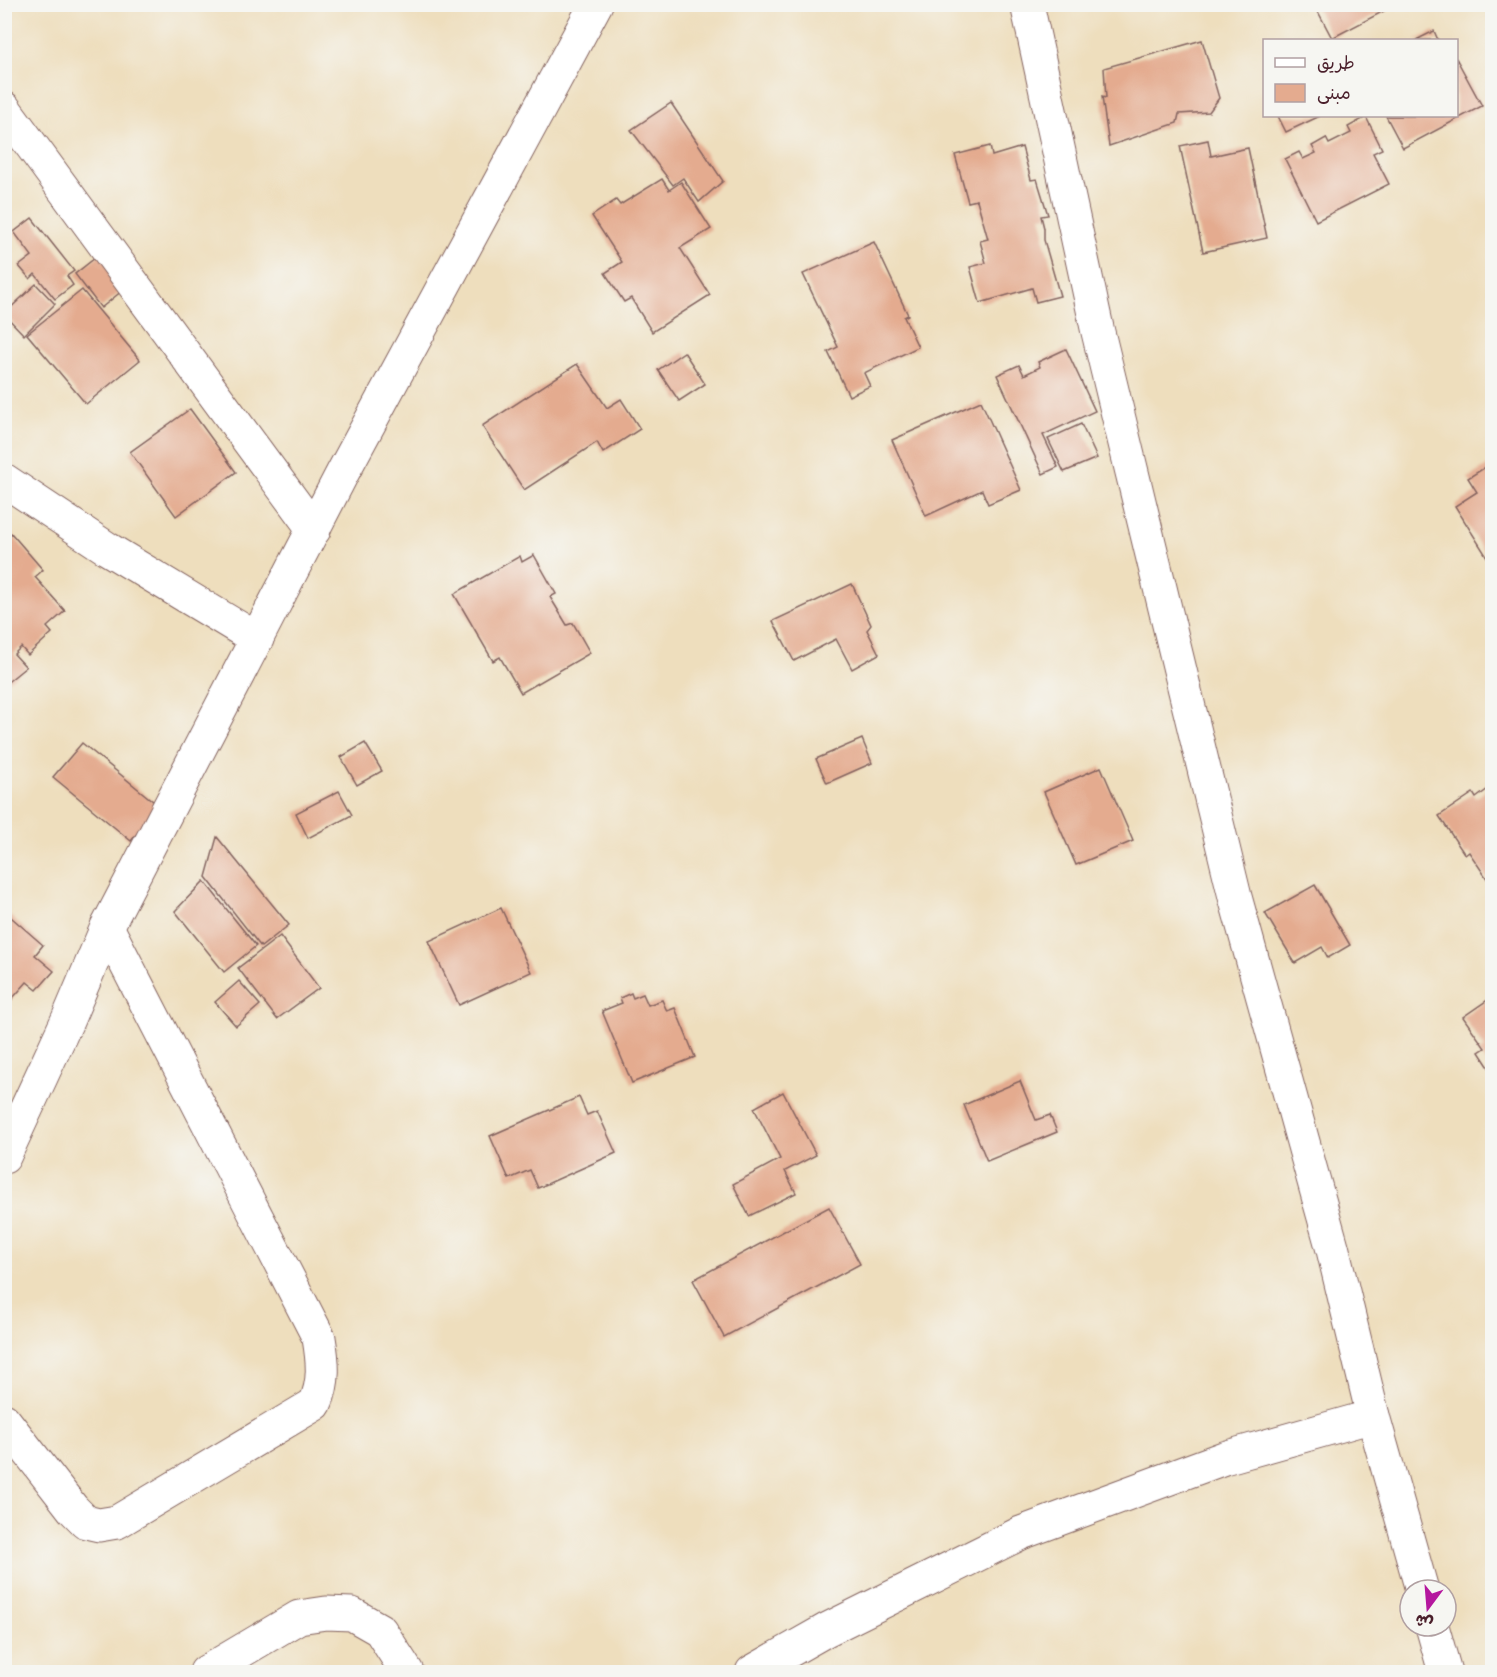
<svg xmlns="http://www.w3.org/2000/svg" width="1497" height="1677" font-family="'Gochi Hand','Playpen Sans Arabic',sans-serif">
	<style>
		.building { fill: #e4ab8f }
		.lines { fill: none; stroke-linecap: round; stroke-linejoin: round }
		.street-casing { stroke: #83625e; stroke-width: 35 }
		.street { stroke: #fff; stroke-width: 33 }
	</style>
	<rect width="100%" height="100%" fill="#f6f6f2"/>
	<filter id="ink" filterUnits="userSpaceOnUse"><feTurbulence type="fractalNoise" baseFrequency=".0167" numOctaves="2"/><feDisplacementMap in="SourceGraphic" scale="12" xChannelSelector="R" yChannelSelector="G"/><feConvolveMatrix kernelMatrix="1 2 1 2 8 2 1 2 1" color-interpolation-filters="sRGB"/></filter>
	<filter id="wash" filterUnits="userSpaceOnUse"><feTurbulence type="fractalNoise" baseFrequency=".008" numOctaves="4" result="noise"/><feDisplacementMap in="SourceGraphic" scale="24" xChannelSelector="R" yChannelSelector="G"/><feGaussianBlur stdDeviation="1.35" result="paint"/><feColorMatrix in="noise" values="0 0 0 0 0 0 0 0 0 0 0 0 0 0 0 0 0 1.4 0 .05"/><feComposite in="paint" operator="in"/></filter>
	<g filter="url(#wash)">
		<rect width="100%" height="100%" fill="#eedebd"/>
		<g id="blocks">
			<g class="building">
				<path d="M1314 4H1386L1388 9 1332 38Z"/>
				<path d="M1434 31 1438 40H1416Z"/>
				<path d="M1202 40 1219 98 1209 112 1179 114 1177 123 1109 146 1102 97 1106 98 1104 68Z"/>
				<path d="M1456 58 1482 106 1403 148 1386 116H1456Z"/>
				<path d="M671 103 723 181 699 202 683 178 673 185 631 130Z"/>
				<path d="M1278 116H1320L1286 132Z"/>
				<path d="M1366 117 1382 149 1373 153 1389 184 1316 221 1285 159 1299 152 1303 159 1316 153 1312 146 1326 138 1329 144 1351 133 1348 127Z"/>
				<path d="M1208 140 1211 156 1248 148 1267 238 1203 252 1180 146Z"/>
				<path d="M990 146 992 156 1022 147 1031 180 1037 179 1048 215 1041 216 1044 228V240L1060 296 1036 302 1032 288 980 303 970 267 986 263 980 241 988 239 977 200 968 202 955 155Z"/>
				<path d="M662 179 669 190 681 182 711 229 680 248 710 295 652 332 631 298 624 302 605 273 622 262 592 216 616 200 620 205Z"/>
				<path d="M32 218 74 271 67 276 73 285 55 299 35 274 30 279 19 266 32 256 14 232Z"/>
				<path d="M874 242 908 315 904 317 918 347 864 373 870 386 849 396 828 352 838 347 803 274Z"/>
				<path d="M100 254 128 286 101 308 75 274Z"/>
				<path d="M36 284 55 304 24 335 4 314Z"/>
				<path d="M82 290 140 360 86 404 27 334Z"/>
				<path d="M1066 349 1095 411 1043 435 1058 467 1043 474 997 375 1019 365 1024 375 1040 367 1038 362Z"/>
				<path d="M684 352 705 384 679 401 658 370Z"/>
				<path d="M577 364 607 408 621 399 640 429 603 453 597 442 524 490 482 426Z"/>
				<path d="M981 401 1021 490 988 504 982 490 926 516 892 440Z"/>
				<path d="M190 409 236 472 176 516 130 452Z"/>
				<path d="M1081 424 1097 458 1064 472 1048 439Z"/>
				<path d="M1492 463V565L1455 506 1477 492 1468 478Z"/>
				<path d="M11 533 43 570 35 577 65 611 47 627 52 633 28 655 21 647 14 654 26 667 4 685V539Z"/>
				<path d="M534 555 556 594 550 597 567 625 573 623 590 653 521 693 500 657 493 661 454 594 520 556 522 562Z"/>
				<path d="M852 584 871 625 867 630 879 654 852 669 836 639 794 661 773 621Z"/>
				<path d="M862 739 872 763 827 783 816 759Z"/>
				<path d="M82 743 159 806 131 841 53 777Z"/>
				<path d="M365 743 382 771 357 785 341 757Z"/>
				<path d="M1101 767 1133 841 1076 865 1044 792Z"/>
				<path d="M1492 786V886L1469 852 1465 855 1439 816 1473 793 1476 798Z"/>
				<path d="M339 791 352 815 308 838 296 813Z"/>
				<path d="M217 837 289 925 261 947 206 877Z"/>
				<path d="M204 881 256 946 224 972 175 911Z"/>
				<path d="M1315 885 1350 945 1328 958 1322 947 1295 963 1265 913Z"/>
				<path d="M501 908 531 972 459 1005 429 941Z"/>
				<path d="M4 911 43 945 35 955 54 971 37 990 27 982 4 1008Z"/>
				<path d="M280 936 319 988 277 1019 238 968Z"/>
				<path d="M239 981 260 1005 236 1026 215 1002Z"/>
				<path d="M631 993 633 998 643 994 648 1005 662 1000 667 1011 675 1008 695 1057 632 1083 602 1011 622 1003 620 998Z"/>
				<path d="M1492 997V1072L1479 1052 1485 1048 1463 1017Z"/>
				<path d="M1020 1081 1036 1120 1050 1115 1057 1132 987 1161 964 1105Z"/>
				<path d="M783 1092 816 1155 785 1171 796 1193 749 1216 733 1184 780 1159 754 1108Z"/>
				<path d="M579 1097 587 1115 597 1111 616 1153 538 1188 530 1170 509 1179 490 1136Z"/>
				<path d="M829 1207 860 1264 724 1337 693 1280Z"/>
			</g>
		</g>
	</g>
	<g filter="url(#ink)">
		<use href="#blocks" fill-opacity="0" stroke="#83625e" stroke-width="1.5"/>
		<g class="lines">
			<defs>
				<g id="street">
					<path d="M1027 4 1097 328 1235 897 1333 1250 1373 1416 1422 1590"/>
					<path d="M4 108 314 530"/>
					<path d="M4 480 108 549 257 639"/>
					<path d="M4 1157 68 1019 107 927 343 472 596 4"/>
					<path d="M4 1420 73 1509 86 1522 99 1525 117 1522 315 1404C325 1382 323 1362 319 1338L107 927"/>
					<path d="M1432 1626 1445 1672"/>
					<path d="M206 1672 299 1617 326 1613 352 1614 380 1630 407 1672"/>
					<path d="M752 1672 826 1630 1021 1533 1224 1458 1373 1416"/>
				</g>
			</defs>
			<use href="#street" class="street-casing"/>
			<use href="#street" class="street"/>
		</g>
	</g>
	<rect width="1497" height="1677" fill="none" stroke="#f6f6f2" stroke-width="24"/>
	<rect x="1263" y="39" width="195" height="78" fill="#f6f6f2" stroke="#b1a0a2" stroke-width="1.5"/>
	<rect x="1275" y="58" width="30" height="9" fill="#ffffff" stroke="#b1a0a2" stroke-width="1.5"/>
	<text x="1317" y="69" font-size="18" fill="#4a1f2b">طريق</text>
	<rect x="1275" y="84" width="30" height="18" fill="#e4ab8f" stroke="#b1a0a2" stroke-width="1.5"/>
	<text x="1317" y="99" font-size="18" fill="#4a1f2b">مبنى</text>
	<g transform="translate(1428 1608) rotate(196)"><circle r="28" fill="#f6f6f2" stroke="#b1a0a2" stroke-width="1.5"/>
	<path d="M0-4.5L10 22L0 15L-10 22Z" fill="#b5179e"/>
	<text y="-9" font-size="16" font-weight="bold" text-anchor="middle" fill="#4a1f2b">ش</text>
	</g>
</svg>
